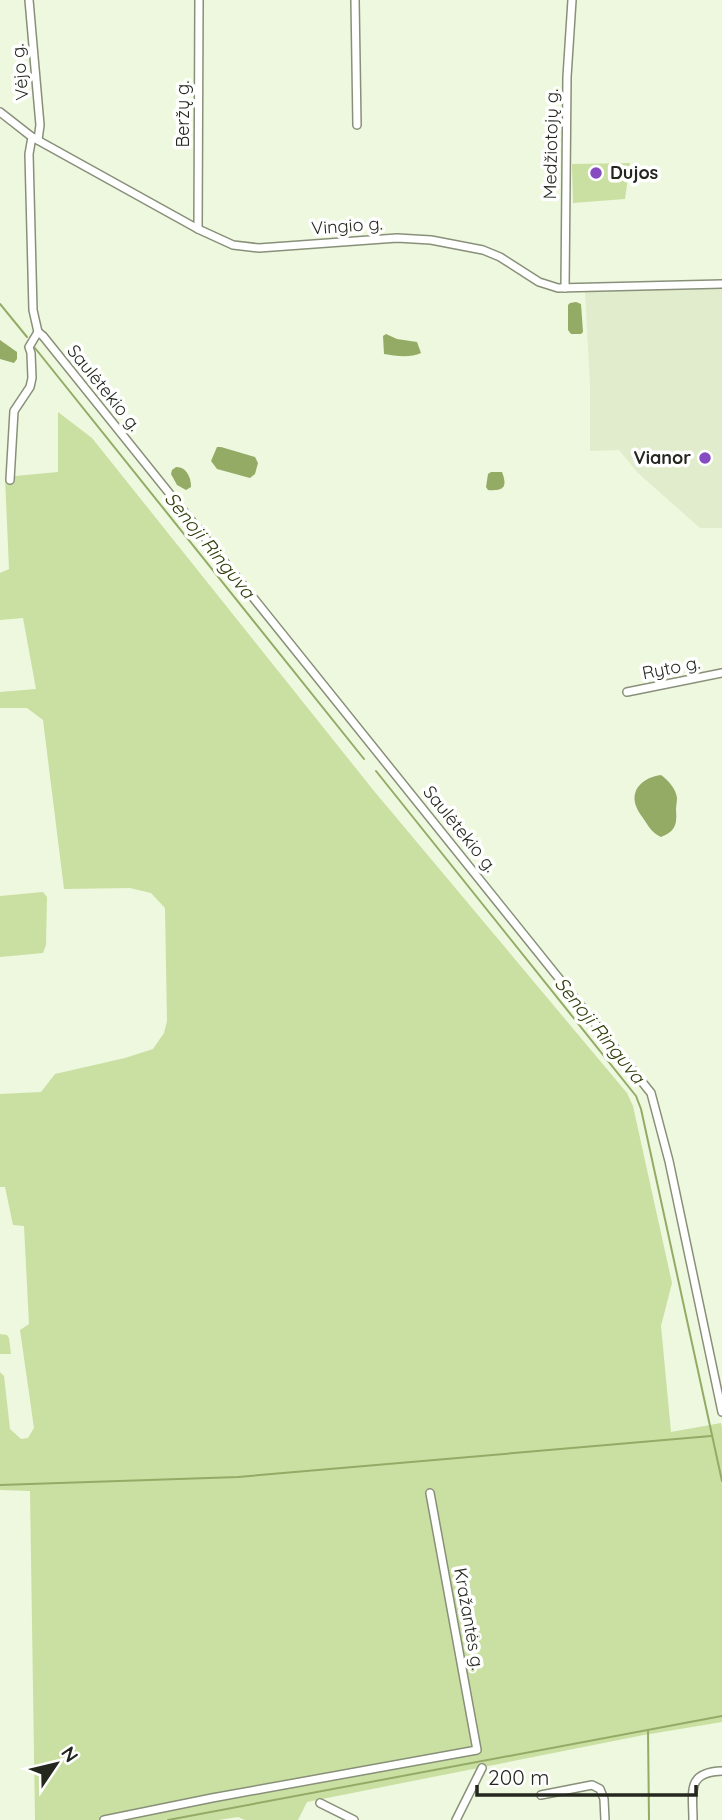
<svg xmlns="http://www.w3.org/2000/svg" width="722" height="1820" font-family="Quicksand,sans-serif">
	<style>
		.built { fill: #e0eccb }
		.green { fill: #cadfa2 }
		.water { fill: #94ab66 }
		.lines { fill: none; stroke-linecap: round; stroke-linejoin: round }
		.stream { stroke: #94ab66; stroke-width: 2 }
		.minor-casing { stroke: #889079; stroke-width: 10 }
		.minor { stroke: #fff; stroke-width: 7 }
		.poi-dot { fill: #864bc1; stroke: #fff; stroke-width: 2.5 }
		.labels { text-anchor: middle; stroke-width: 7; stroke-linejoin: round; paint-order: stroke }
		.street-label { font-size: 18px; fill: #24271e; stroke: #fff }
		.poi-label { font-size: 18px; font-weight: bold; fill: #24271e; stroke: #fff; text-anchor: start }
		.water-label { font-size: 19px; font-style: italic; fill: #2c3a04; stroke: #fff }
	</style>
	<rect width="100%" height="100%" fill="#eef8de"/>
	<path class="built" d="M722 287V528H700L638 473 619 450 590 451V385L585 292Z"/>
	<g class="green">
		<path d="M630 163 625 199 573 203 572 164Z"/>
		<path d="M58 412 92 438 374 791 627 1093 633 1106 672 1283 661 1326 671 1432 721 1423 722 1428V1722L644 1735 307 1802 298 1820H245L238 1817 218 1820H35L30 1491 0 1490V1372L4 1376 10 1429 21 1439 28 1438 34 1428 20 1330 29 1324 24 1226 13 1225 5 1187H0V1094L41 1092 55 1074 125 1058 153 1049 164 1033 167 1021 165 908 151 893 130 888 64 889 43 720 27 708H0V692L36 689 23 618 0 620V573L9 569 5 477 58 472Z"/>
		<path d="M43 892 47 897 46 945 43 953 0 957V896Z"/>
		<path d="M0 1334 7 1335 9 1338 11 1354H0Z"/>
	</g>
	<g class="water">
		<path d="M576 302 581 304 583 332 581 334H571L568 330V305L570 303Z"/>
		<path d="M386 334 397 339 417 342 421 353C410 358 396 356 384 354L383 336Z"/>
		<path d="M0 340 17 352V359L14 363 0 359Z"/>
		<path d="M217 447H221L255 457 258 463 255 474 250 478 217 469 211 461Z"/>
		<path d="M176 467C187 467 191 478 191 487L186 490 177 485 171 474 172 470Z"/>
		<path d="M497 472H502C508 488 503 491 488 490L486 487 488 474 491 472Z"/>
		<path d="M661 775C668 780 676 789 677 798 677 802 676 806 676 810 677 824 676 831 661 837 653 833 650 829 645 821 642 816 638 812 636 806 630 789 644 777 661 775Z"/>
	</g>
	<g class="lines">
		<g class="stream">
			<path d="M0 304 27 337"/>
			<path d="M35 348 364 759"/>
			<path d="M376 771 636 1096 641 1109 722 1481"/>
			<path d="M0 1485 238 1477 711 1436"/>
			<path d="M648 1730 649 1820"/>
			<path d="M168 1820 722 1716"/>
		</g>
		<defs>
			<g id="minor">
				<path d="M29 0 40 125 38 140"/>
				<path d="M355 0 357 125"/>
				<path d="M0 112 32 137 198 229 233 245 259 248 397 238 431 240 483 250 500 257 539 282 558 288 722 284"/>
				<path d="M32 137 29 154 33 310 38 332"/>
				<path d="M198 229 199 0"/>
				<path d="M565 288 567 77 572 0"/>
				<path d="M38 332 43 336 651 1093 669 1161 722 1412"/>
				<path d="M10 480 14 411 30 387 32 378 31 353 29 347 38 332"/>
				<path d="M627 692 722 673"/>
				<path d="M541 1795 592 1785 600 1789 604 1799 605 1820"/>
				<path d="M320 1803 354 1820"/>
				<path d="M104 1820 212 1798 477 1750 430 1493"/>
				<path d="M456 1820 482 1768"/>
				<path d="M693 1820C693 1792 686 1772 722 1771"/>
			</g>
		</defs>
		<use href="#minor" class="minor-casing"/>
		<use href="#minor" class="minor"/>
	</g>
	<g class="poi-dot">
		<circle cx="596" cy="173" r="7"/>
		<circle cx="705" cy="458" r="7"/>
	</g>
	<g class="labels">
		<g class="street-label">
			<text transform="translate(20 72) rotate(-95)" y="6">Vėjo g.</text>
			<text transform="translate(183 114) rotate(-90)" y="6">Beržų g.</text>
			<text transform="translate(551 144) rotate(-89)" y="6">Medžiotojų g.</text>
			<text transform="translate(347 226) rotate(-4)" y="6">Vingio g.</text>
			<text transform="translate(104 388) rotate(51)" y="6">Saulėtekio g.</text>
			<text transform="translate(671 668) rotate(-11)" y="6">Ryto g.</text>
			<text transform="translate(460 829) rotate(51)" y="6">Saulėtekio g.</text>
			<text transform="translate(469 1619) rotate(80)" y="6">Kražantės g.</text>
		</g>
		<g class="poi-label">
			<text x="610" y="179">Dujos</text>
			<text x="691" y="464" text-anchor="end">Vianor</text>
		</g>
		<g class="water-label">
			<text transform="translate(210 545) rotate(51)" y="7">Senoji Ringuva</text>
			<text transform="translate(600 1030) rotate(51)" y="7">Senoji Ringuva</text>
		</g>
	</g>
	<g transform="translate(56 1764) rotate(55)" stroke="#ffffff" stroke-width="5" paint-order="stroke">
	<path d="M0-5L12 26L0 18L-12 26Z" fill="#24271e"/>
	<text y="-10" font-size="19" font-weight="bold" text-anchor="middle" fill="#24271e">N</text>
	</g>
	<path d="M477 1785v10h219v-10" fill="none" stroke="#24271e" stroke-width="3.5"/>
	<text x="488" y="1785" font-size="21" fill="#24271e" stroke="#ffffff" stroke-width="5" paint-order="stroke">200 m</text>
</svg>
